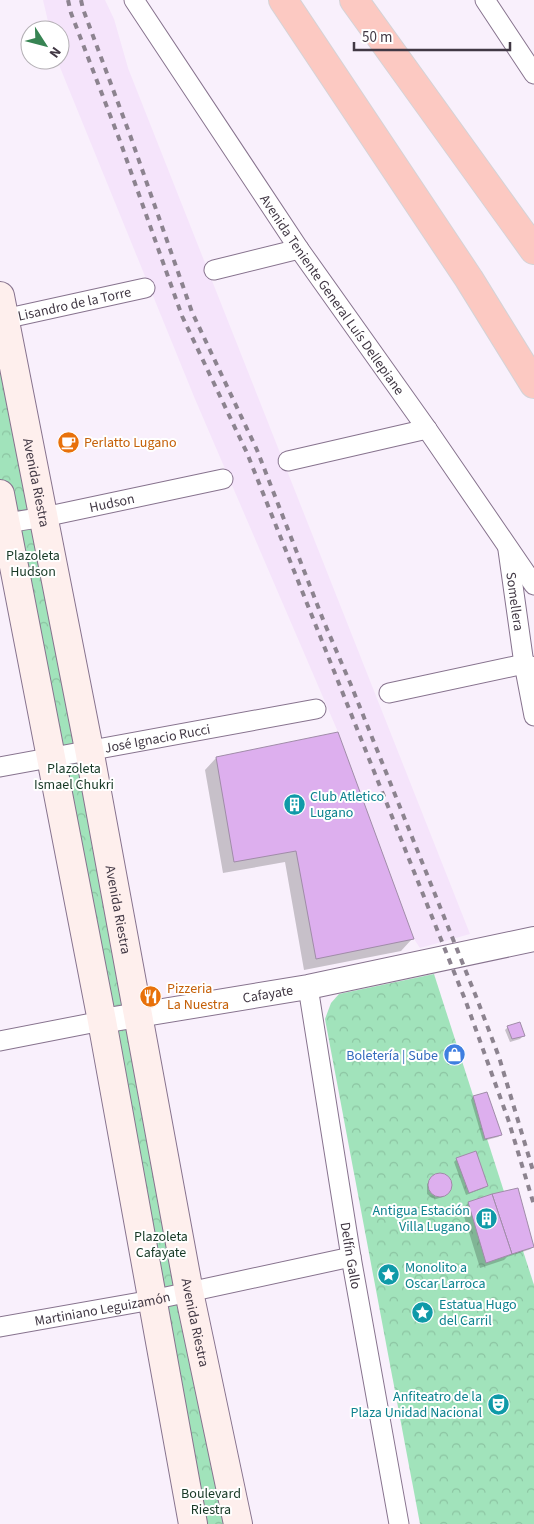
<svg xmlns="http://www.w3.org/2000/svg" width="534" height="1524" font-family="'Source Sans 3',sans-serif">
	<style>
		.built { fill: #f5e4fb }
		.park { fill: url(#park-crowns) }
		.shadow { fill: #0003 }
		.building { fill: #ddafee; stroke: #a08ca8 }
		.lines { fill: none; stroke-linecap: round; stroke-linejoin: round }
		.minor-casing { stroke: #87738e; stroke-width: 21 }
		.tertiary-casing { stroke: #87738e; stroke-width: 26 }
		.secondary-casing { stroke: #87738e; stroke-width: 30 }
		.motorway-casing { stroke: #d5d3d6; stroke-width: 30 }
		.minor { stroke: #fff; stroke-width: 19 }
		.tertiary { stroke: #fff; stroke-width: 24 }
		.secondary { stroke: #feefed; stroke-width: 28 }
		.motorway { stroke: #fcc9c2; stroke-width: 28 }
		.rail { stroke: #8c838f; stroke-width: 4; stroke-dasharray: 6 6; stroke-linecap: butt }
		.labels { text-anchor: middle; stroke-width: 4; stroke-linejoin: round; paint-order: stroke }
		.street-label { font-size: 14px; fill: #413844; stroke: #fff }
		.food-label { font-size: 14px; fill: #c56008; stroke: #fff; text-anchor: start }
		.park-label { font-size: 14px; fill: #173926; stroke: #fff }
		.culture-label { font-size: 14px; fill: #0d838f; stroke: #fff; text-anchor: start }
		.shop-label { font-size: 14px; fill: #366cbe; stroke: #fff; text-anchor: end }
	</style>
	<defs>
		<pattern id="park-crowns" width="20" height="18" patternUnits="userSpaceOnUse" patternTransform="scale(1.25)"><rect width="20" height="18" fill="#a1e3bb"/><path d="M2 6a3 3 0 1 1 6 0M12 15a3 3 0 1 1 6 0" fill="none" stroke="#8cc4a2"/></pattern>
	</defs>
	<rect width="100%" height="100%" fill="#f9f0fc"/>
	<path class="built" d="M43 0H105L114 19 128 68 470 934 420 948 414 939 338 732 195 399 57 60H60V30H50Z"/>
	<g class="park">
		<path d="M0 296 238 1524H193L0 495Z"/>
		<path d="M434 974 534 1285V1524H420L325 1019 331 1003 339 994Z"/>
	</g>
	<g class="shadow">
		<path d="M216 758 412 939 401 951 304 970 285 862 223 873 205 770Z"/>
		<path d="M508 1027 523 1036 520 1039 510 1042 505 1030Z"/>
		<path d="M456 1049 460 1060 458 1063 448 1065 444 1054 447 1051Z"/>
		<path d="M486 1094 501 1135 498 1137 483 1141 471 1100 473 1097Z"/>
		<path d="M457 1159 487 1186 484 1188 466 1195 454 1162Z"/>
		<path d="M442 1174 448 1177 450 1187 443 1197 436 1199 432 1198 427 1194V1184L435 1175Z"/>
		<path d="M493 1196 533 1246 531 1249 507 1257 504 1260 480 1268 462 1210 468 1203Z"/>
	</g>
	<g class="building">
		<path d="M338 732 414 939 316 959 296 851 234 862 216 757Z"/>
		<path d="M520 1022 525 1036 512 1039 507 1026Z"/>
		<path d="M457 1047 462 1061 450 1063 447 1050Z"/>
		<path d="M487 1092 502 1135 485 1139 473 1096Z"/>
		<path d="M476 1151 488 1186 469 1193 456 1158Z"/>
		<circle cx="440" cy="1185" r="12"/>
		<path d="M518 1188 534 1247 512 1254 492 1194Z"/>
		<path d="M492 1194 512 1254 486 1263 468 1202Z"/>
	</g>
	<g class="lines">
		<defs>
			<g id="minor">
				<path id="s1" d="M134 0 299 249 427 429 534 585"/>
				<path d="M485 0 534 74"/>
				<path d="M214 270 299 249"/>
				<path id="s2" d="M4 319 145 288"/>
				<path d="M288 461 427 429"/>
				<path id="s3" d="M0 524 44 517 223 479"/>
				<path id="s4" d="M508 550 524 664 534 716"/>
				<path d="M389 693 524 664 534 667"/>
				<path id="s5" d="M0 767 316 709"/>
				<path id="s6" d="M308 987 351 1257 399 1524"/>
				<path d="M0 1041 102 1021"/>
				<path id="s7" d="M0 1327 152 1300 351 1257"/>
			</g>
			<g id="tertiary">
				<path id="s8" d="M102 1021 308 987 534 939"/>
			</g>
			<g id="secondary">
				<path id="s9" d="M0 296 89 749 189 1292 238 1524"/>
				<path d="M0 494 102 1021 193 1524"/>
			</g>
			<g id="motorway">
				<path d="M283 0 469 279 534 384"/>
				<path d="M354 0 534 250"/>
			</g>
		</defs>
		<use href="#minor" class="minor-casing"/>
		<use href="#tertiary" class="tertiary-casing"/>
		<use href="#secondary" class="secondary-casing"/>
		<use href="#motorway" class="motorway-casing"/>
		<use href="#minor" class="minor"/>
		<use href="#tertiary" class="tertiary"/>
		<use href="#secondary" class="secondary"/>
		<use href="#motorway" class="motorway"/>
		<g class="rail">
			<path d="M68 0 71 13 120 141 182 316 247 453 466 1002 508 1119 534 1205"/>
			<path d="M81 0 83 9 130 135 192 312 257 450 324 622 351 685 477 999 499 1057 534 1174"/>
		</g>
	</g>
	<defs>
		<symbol id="cafe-disc" viewBox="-11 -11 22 22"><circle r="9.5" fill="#e8710a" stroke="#fff"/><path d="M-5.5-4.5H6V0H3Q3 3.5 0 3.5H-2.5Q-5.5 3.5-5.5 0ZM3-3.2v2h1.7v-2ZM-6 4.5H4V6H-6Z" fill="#fff"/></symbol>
		<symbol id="building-disc" viewBox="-11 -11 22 22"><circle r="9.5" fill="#0f9aa8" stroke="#fff"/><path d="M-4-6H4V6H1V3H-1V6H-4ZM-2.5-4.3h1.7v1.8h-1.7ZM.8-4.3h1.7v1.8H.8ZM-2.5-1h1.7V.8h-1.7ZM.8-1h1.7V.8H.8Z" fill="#fff"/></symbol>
		<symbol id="restaurant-disc" viewBox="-11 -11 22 22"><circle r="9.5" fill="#e8710a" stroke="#fff"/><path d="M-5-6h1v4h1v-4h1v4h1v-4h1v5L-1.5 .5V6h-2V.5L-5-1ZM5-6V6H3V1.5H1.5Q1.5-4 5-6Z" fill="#fff"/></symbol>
		<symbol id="shop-disc" viewBox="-11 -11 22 22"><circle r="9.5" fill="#3f7fe0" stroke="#fff"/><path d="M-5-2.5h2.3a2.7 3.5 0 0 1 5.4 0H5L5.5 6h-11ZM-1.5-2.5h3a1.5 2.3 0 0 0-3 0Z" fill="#fff"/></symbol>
		<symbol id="sight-disc" viewBox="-11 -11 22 22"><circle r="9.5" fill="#0f9aa8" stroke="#fff"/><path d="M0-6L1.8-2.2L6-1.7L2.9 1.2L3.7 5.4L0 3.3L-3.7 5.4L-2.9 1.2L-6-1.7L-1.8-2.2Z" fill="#fff"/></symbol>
		<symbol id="theatre-disc" viewBox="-11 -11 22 22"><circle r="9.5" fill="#0f9aa8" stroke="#fff"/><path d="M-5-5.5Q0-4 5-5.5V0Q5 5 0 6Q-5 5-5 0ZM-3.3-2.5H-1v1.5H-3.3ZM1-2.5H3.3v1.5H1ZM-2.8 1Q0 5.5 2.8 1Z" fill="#fff"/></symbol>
	</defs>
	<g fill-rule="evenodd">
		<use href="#cafe-disc" x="56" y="430" width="25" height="25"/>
		<use href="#building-disc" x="282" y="792" width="25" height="25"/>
		<use href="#restaurant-disc" x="138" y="984" width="25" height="25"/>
		<use href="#shop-disc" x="442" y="1042" width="25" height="25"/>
		<use href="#building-disc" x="474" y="1206" width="25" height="25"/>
		<use href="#sight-disc" x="376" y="1262" width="25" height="25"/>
		<use href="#sight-disc" x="410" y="1300" width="25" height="25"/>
		<use href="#theatre-disc" x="486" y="1392" width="25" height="25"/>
	</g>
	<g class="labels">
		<g class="street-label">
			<text dy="5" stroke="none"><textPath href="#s1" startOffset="355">Avenida Teniente General Luís Dellepiane</textPath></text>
			<text dy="5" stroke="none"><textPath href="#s2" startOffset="72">Lisandro de la Torre</textPath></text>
			<text dy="5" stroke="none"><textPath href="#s9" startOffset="190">Avenida Riestra</textPath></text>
			<text dy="5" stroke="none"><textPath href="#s3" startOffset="114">Hudson</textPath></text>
			<text dy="5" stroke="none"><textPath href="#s4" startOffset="52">Somellera</textPath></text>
			<text dy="5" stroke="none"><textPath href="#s5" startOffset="160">José Ignacio Rucci</textPath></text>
			<text dy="5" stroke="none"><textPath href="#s9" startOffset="625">Avenida Riestra</textPath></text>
			<text dy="5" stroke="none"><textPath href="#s8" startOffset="168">Cafayate</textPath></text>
			<text dy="5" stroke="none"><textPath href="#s6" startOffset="272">Delfín Gallo</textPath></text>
			<text dy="5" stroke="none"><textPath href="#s7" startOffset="104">Martiniano Leguizamón</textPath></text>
			<text dy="5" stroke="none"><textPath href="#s9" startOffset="1045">Avenida Riestra</textPath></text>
		</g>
		<g class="food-label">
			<text x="84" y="447">Perlatto Lugano</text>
			<text x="167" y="993">Pizzeria<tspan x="167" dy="16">La Nuestra</tspan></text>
		</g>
		<g class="park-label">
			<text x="33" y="560">Plazoleta<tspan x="33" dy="16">Hudson</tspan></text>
			<text x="74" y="773">Plazoleta<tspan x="74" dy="16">Ismael Chukri</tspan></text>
			<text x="161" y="1241">Plazoleta<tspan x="161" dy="16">Cafayate</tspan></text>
			<text x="211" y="1498">Boulevard<tspan x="211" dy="16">Riestra</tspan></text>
		</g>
		<g class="culture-label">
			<text x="310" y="801">Club Atletico<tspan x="310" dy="16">Lugano</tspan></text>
			<text x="470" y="1215" text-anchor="end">Antigua Estación<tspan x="470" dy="16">Villa Lugano</tspan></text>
			<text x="405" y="1272">Monolito a<tspan x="405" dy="16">Oscar Larroca</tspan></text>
			<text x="439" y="1309">Estatua Hugo<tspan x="439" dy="16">del Carril</tspan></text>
			<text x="482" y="1401" text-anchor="end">Anfiteatro de la<tspan x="482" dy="16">Plaza Unidad Nacional</tspan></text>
		</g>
		<g class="shop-label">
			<text x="438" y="1060">Boletería | Sube</text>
		</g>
	</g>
	<g transform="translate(45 45) rotate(126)"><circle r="24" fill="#ffffff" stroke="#b3afb4"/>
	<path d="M0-4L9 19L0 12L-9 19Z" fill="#378453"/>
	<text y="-8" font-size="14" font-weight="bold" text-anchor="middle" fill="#413844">N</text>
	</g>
	<path d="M354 42v8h156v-8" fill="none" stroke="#413844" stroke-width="2.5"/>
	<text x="362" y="42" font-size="15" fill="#413844" stroke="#ffffff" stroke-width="4" paint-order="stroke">50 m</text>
</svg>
